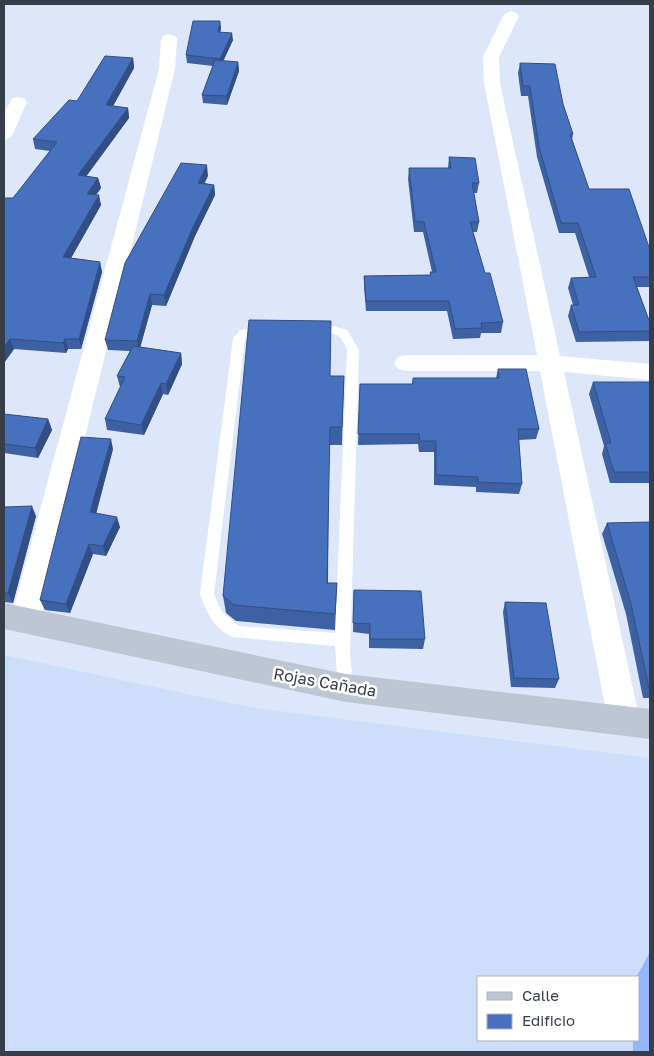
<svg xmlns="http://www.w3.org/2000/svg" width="654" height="1056" font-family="'Golos Text',sans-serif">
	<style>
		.built { fill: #cddefb; fill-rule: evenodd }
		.water { fill: #93b8fa }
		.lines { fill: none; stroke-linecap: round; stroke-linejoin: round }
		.lane { fill: #fff; fill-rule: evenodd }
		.street { fill: #fff; fill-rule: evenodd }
		.secondary { fill: #bec6d3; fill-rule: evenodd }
		.wall { fill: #3d61a3 }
		.shaded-wall { fill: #324f85 }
		.building { fill: #4771be; stroke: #324f85 }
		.labels { text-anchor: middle; stroke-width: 5; stroke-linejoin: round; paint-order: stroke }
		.street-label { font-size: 16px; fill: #373d49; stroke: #fff }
	</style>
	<rect width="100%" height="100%" fill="#dde7f9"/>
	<path class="built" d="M4 655 249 707 650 758V1052H4ZM478 977H638V1040H478Z"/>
	<path class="water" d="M650 952V1052H633V1040H638L637 976Z"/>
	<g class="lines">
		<path class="lane" d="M314 326H334L347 330 359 350 350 655 354 688 352 693 346 695 340 693 338 688 335 646 232 637C213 627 207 613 200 594L233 338 240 330 265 327 271 331 269 334 247 336 245 339 214 594 222 612 239 626 335 633 347 350C338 325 329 338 310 333L308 330 310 327Z"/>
		<g class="street">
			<path d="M511 11 516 13 519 16 499 57 500 83 560 356 650 364V380L564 372 640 721 635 731 624 736 613 731 608 721 540 371H406L398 369 394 363 398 357 406 355H537L484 83 483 57 503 16 506 13Z"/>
			<path d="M169 34 175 36 177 39 175 69 40 621 36 630 25 634 14 630 10 621 159 69 161 39 163 36Z"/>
			<path d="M18 97 24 98 27 102 13 134 10 138 4 139V114L12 98Z"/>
		</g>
		<path class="secondary" d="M4 603 346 674 650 709V739L346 702 4 629Z"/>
	</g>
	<g class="wall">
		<path d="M220 21 221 29 220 32 233 40 223 61 238 62 239 71 227 105 203 103 202 95 213 66 187 63 186 55Z"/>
		<path d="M133 58 134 68 113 106 128 108 129 118 86 176 98 178 101 188 96 195 101 205 71 258 100 262 102 272 81 349H68L66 353 14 349 4 363 13 198 50 151 35 149 33 139 77 101Z"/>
		<path d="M520 63 563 104 573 134 572 140 589 189 650 250V287H637L650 323V339L649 341 576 342 568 316 571 305H573L568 288 571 278 589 277 575 233H559L537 157 528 96H521L518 73Z"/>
		<path d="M449 157 479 183 477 193H474L479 222 477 232H473L485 273 503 322 501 333H481L480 338 453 339 447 311H366L364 287V276L430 275V272H432L423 232H414L408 179 409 168H448Z"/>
		<path d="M208 176 204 183 214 185 215 195 195 236 166 306 152 305 140 347 181 353 182 364 168 395 163 394 144 435 107 430 105 419 121 387H120L117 376 130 351 108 350 105 340Z"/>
		<path d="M498 369 539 429 536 439 519 440 522 484 519 494 476 492V487L434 485V452H419L418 444 358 445 360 384H412L413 378H496Z"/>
		<path d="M330 376H344L342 445H329L328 583H337L335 630 236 621 226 613 223 596Z"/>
		<path d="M593 382H650V483H610L602 454 604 446 589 394Z"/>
		<path d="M4 414 48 419 52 430 38 458 4 453Z"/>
		<path d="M113 449 96 513 120 527 106 556 93 554 70 613 45 610 40 600Z"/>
		<path d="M4 507 36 516 13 603 4 602Z"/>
		<path d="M650 522V698H643L626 614 602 534 607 523Z"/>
		<path d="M354 590 425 639 423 649 369 648V634L353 632Z"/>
		<path d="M505 602 559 679 555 688 511 687 503 612Z"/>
	</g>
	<g class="shaded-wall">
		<path d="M220 21 221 29 218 39V32Z"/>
		<path d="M232 33 233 40 221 66 220 59Z"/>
		<path d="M133 58 134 68 108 115 106 105Z"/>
		<path d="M238 62 239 71 227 105V96Z"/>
		<path d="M128 108 129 118 80 185 78 175Z"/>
		<path d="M207 165 208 176 200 193 198 183Z"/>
		<path d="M98 178 101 188 89 204 87 194Z"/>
		<path d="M214 185 215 195 195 236 166 306 164 295 194 225Z"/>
		<path d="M99 195 101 205 66 267 63 257Z"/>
		<path d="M100 262 102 272 81 349 79 339Z"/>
		<path d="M150 294 152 305 139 352 137 341Z"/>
		<path d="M10 339 14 349 4 363V347Z"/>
		<path d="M65 339 68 349 66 353 63 343Z"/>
		<path d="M181 353 182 364 168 395 166 384Z"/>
		<path d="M161 383 163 394 144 435 141 425Z"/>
		<path d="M48 419 52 430 38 458 35 448Z"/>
		<path d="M111 439 113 449 94 522 90 512Z"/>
		<path d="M32 506 36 516 13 603 8 593Z"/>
		<path d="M117 517 120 527 106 556 103 546Z"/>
		<path d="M89 544 93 554 70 613 66 604Z"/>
	</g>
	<g class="building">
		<path d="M193 21H220L218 32 232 33 220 59 186 55Z"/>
		<path d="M105 56 133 58 106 105 128 108 78 175 98 178 87 194 99 195 63 257 100 262 79 339H65L63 343 10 339 4 347V198H13L57 142 33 139 69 100 77 101Z"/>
		<path d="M215 60 238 62 227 96 202 95Z"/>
		<path d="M520 63 555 64 563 104 573 134H570L589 189H629L650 250V277H633L650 323V331L579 332 571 305H579L571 278 596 277 578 223H561L539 147 530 86H523Z"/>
		<path d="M449 157 475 158 479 183H472L479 222H470L485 273H490L503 322 481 323 482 328 455 329 449 301H366L364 276 431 275 430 272H436L424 222 415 221 409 168H451Z"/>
		<path d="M181 163 207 165 198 183 214 185 194 225 164 295 150 294 137 341 105 340 125 263Z"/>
		<path d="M249 320 331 321 330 376H344L342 427H330L327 583H337L335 614 234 605 223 596Z"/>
		<path d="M133 346 181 353 166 384 161 383 141 425 105 419 125 377 117 376Z"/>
		<path d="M498 369H526L539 429H518L522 484 478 482V477L436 475V441H420L419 434H358L360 384H413V378H499Z"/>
		<path d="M593 382H650V472H614L605 443H611Z"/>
		<path d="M4 414 48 419 35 448 4 444Z"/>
		<path d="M81 437 111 439 90 512 117 517 103 546 89 544 66 604 40 600Z"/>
		<path d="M32 506 8 593H4V507Z"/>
		<path d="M650 522V688H649L631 604 607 523Z"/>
		<path d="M354 590 421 591 425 639H370V624L353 623Z"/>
		<path d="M505 602 546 603 559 679 514 678Z"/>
	</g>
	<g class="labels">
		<g class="street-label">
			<text transform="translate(325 682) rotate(10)" y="6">Rojas Cañada</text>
		</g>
	</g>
	<rect width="654" height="1056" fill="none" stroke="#373d49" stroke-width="10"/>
	<rect x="477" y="976" width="162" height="65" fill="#ffffff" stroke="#afb1b6"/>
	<rect x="487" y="992" width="25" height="8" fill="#bec6d3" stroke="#afb1b6"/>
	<text x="522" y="1001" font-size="15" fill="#373d49">Calle</text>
	<rect x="487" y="1014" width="25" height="15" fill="#4771be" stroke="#afb1b6"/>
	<text x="522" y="1026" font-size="15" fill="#373d49">Edificio</text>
</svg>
